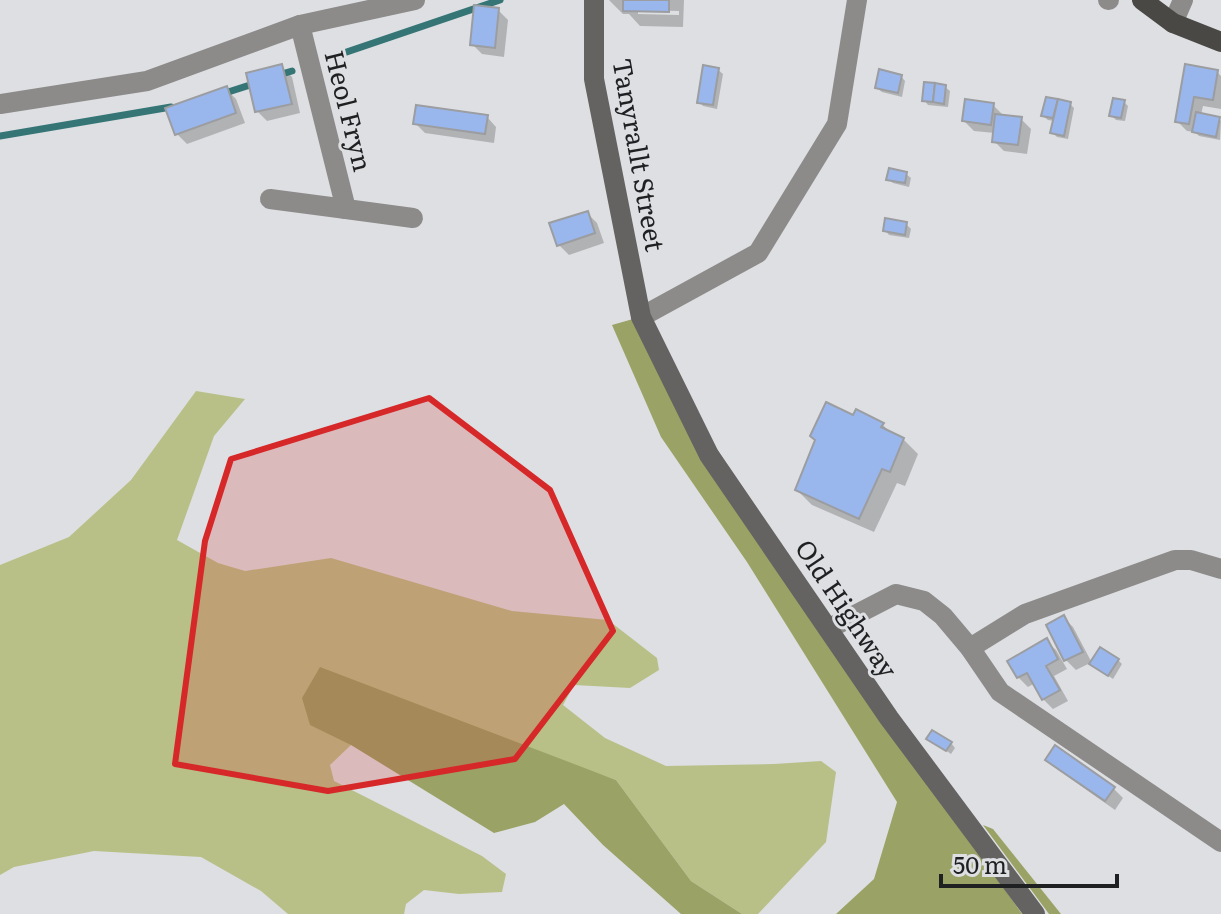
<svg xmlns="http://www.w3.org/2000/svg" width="1221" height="914" font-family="Literata,serif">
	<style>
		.green { fill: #b8c088 }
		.forest { fill: #9aa265 }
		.shadow { fill: #0003; fill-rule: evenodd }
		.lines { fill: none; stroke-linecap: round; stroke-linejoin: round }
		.stream { stroke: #367576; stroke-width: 7 }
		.building { fill: #9ab7ed; stroke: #9b9da0; stroke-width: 2 }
		.street { stroke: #8c8b8a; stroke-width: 20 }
		.secondary { stroke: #646361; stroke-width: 20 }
		.primary { stroke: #494845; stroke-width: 20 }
		.marked { fill: #d62828; fill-opacity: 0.2; stroke: #d62828; stroke-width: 6; stroke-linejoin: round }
		.labels { text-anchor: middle; stroke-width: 6; stroke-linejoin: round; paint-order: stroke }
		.street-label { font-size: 26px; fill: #1f2021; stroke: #dddfe2 }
	</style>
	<rect width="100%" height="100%" fill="#dddfe2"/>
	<path class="green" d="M196 391 245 399 214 436 177 540 218 563 245 571 331 558 512 611 608 620 657 658 659 670 630 688 574 685 563 705 605 738 666 766 774 764 821 761 836 772 826 842 758 914H742L691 881 616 780 547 755 351 745 330 765 334 781 482 856 506 874 502 892 459 894 424 890 406 904 404 914H288L261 891 201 857 94 851 14 867 0 875V565L69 537 131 480Z"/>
	<g class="forest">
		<path d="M633 319 960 826 1022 914H836L874 879 897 802 747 562 661 437 612 325Z"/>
		<path d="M320 667 616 780 691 881 742 914H681L603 845 564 804 535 822 494 833 351 745 310 725 302 698Z"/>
		<path d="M983 825 993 829 1061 914H1049Z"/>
	</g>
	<g class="shadow">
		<path d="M609 0H684L683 27 640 26 629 14H623ZM638 10 679 11V15L638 14Z"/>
		<path d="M498 10 508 20 504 57 482 54 472 44Z"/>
		<path d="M1186 66 1217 72 1221 76V109L1203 106 1201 115 1219 119 1221 121 1220 140 1199 136 1195 132 1187 131 1177 121Z"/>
		<path d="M282 67 292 77 300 113 267 121 257 111Z"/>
		<path d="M718 70 723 74 717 109 703 106 699 102Z"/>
		<path d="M901 76 905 81 902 97 882 92 877 88Z"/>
		<path d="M945 87 950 91 948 107 928 105 924 100Z"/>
		<path d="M226 89 236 99 245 123 187 144 177 134Z"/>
		<path d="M1047 99 1070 104 1074 108 1068 139 1057 137 1052 132 1054 121 1048 120 1043 116Z"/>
		<path d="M1124 102 1128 106 1125 121 1116 120 1111 115Z"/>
		<path d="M993 105 1003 115V117L1021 119 1031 129 1027 154 1004 151 994 141 995 133 974 131 964 121Z"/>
		<path d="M487 117 496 127 494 143 425 133 416 124Z"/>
		<path d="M906 174 911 178 909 187 893 183 888 179Z"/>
		<path d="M587 213 597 223 604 243 569 255 559 245Z"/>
		<path d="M906 224 911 229 909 238 889 235 885 230Z"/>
		<path d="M882 424 893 435 903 439 918 454 905 486 897 483 874 532 812 505 797 490Z"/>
		<path d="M1064 618 1073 627 1092 663 1118 660 1122 664 1113 679 1090 663 1076 670 1066 660Z"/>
		<path d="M1046 641 1056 650 1067 669 1054 676 1068 701 1053 709 1043 699 1035 683 1028 687 1018 677Z"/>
		<path d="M929 739 951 743 955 748 951 754Z"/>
		<path d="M1048 760 1113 788 1123 798 1115 810 1057 769Z"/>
	</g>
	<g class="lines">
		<g class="stream">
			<path d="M329 58 500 0"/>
			<path d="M275 76 292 71"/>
			<path d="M222 94 256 83"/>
			<path d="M0 136 171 107"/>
		</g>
	</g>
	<g class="building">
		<path d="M623 0H669V12L623 11Z"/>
		<path d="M474 5 499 8 495 48 470 45Z"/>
		<path d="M282 64 292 104 255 112 246 73Z"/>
		<path d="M1185 64 1218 70 1213 100 1194 97 1189 124 1175 122Z"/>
		<path d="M703 65 719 68 713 105 697 103Z"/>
		<path d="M879 69 902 75 898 93 875 88Z"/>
		<path d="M924 82 935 83 933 102 922 101Z"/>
		<path d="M935 83 946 85 944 104 933 102Z"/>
		<path d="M227 86 236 113 175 135 165 108Z"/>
		<path d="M1046 97 1058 99 1053 118 1041 116Z"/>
		<path d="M1113 98 1125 100 1121 118 1109 116Z"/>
		<path d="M965 99 994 103 991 125 962 121Z"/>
		<path d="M1058 99 1071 102 1064 136 1050 133Z"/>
		<path d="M416 105 488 115 485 134 413 124Z"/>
		<path d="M1196 112 1220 117 1216 137 1192 132Z"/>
		<path d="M995 114 1022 117 1018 145 992 142Z"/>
		<path d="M889 168 907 172 905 183 886 180Z"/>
		<path d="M588 211 595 233 557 246 549 223Z"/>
		<path d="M885 218 907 222 905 235 883 231Z"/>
		<path d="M826 402 853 415 856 409 884 423 881 427 904 438 890 472 882 469 859 519 795 490 815 440 810 436Z"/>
		<path d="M1064 615 1083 652 1064 661 1046 625Z"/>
		<path d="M1047 638 1058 659 1046 666 1060 690 1042 700 1027 673 1017 678 1007 661Z"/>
		<path d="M1100 647 1119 659 1108 676 1089 664Z"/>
		<path d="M932 730 952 742 946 751 926 739Z"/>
		<path d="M1055 745 1115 787 1105 801 1045 760Z"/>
	</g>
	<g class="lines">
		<g class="street">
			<path d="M1108 0H1109"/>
			<path d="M1173 23 1183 0"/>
			<path d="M300 25 346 209 413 218"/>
			<path d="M0 104 147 81 300 25 415 0"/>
			<path d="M270 199 346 209"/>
			<path d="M641 317 758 253 837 124 857 0"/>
			<path d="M828 629 896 594 924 601 943 616 970 648 1000 692 1221 842"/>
			<path d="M970 648 1025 614 1175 560H1191L1221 569"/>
		</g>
		<path class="secondary" d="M594 0V79L641 317 709 455 889 718 1035 914"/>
		<path class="primary" d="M1142 0 1173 23 1221 42"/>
	</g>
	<path class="marked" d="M429 398 550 490 613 631 515 759 328 791 175 764 205 541 231 459Z"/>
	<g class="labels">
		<g class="street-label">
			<text transform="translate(348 111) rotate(76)" y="9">Heol Fryn</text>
			<text transform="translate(638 155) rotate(80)" y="9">Tanyrallt Street</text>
			<text transform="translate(846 609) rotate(56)" y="9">Old Highway</text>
		</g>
	</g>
	<path d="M941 874v12h176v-12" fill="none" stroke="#1f2021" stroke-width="4"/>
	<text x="953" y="874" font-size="24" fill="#1f2021" stroke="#dddfe2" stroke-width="6" paint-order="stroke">50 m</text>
</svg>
